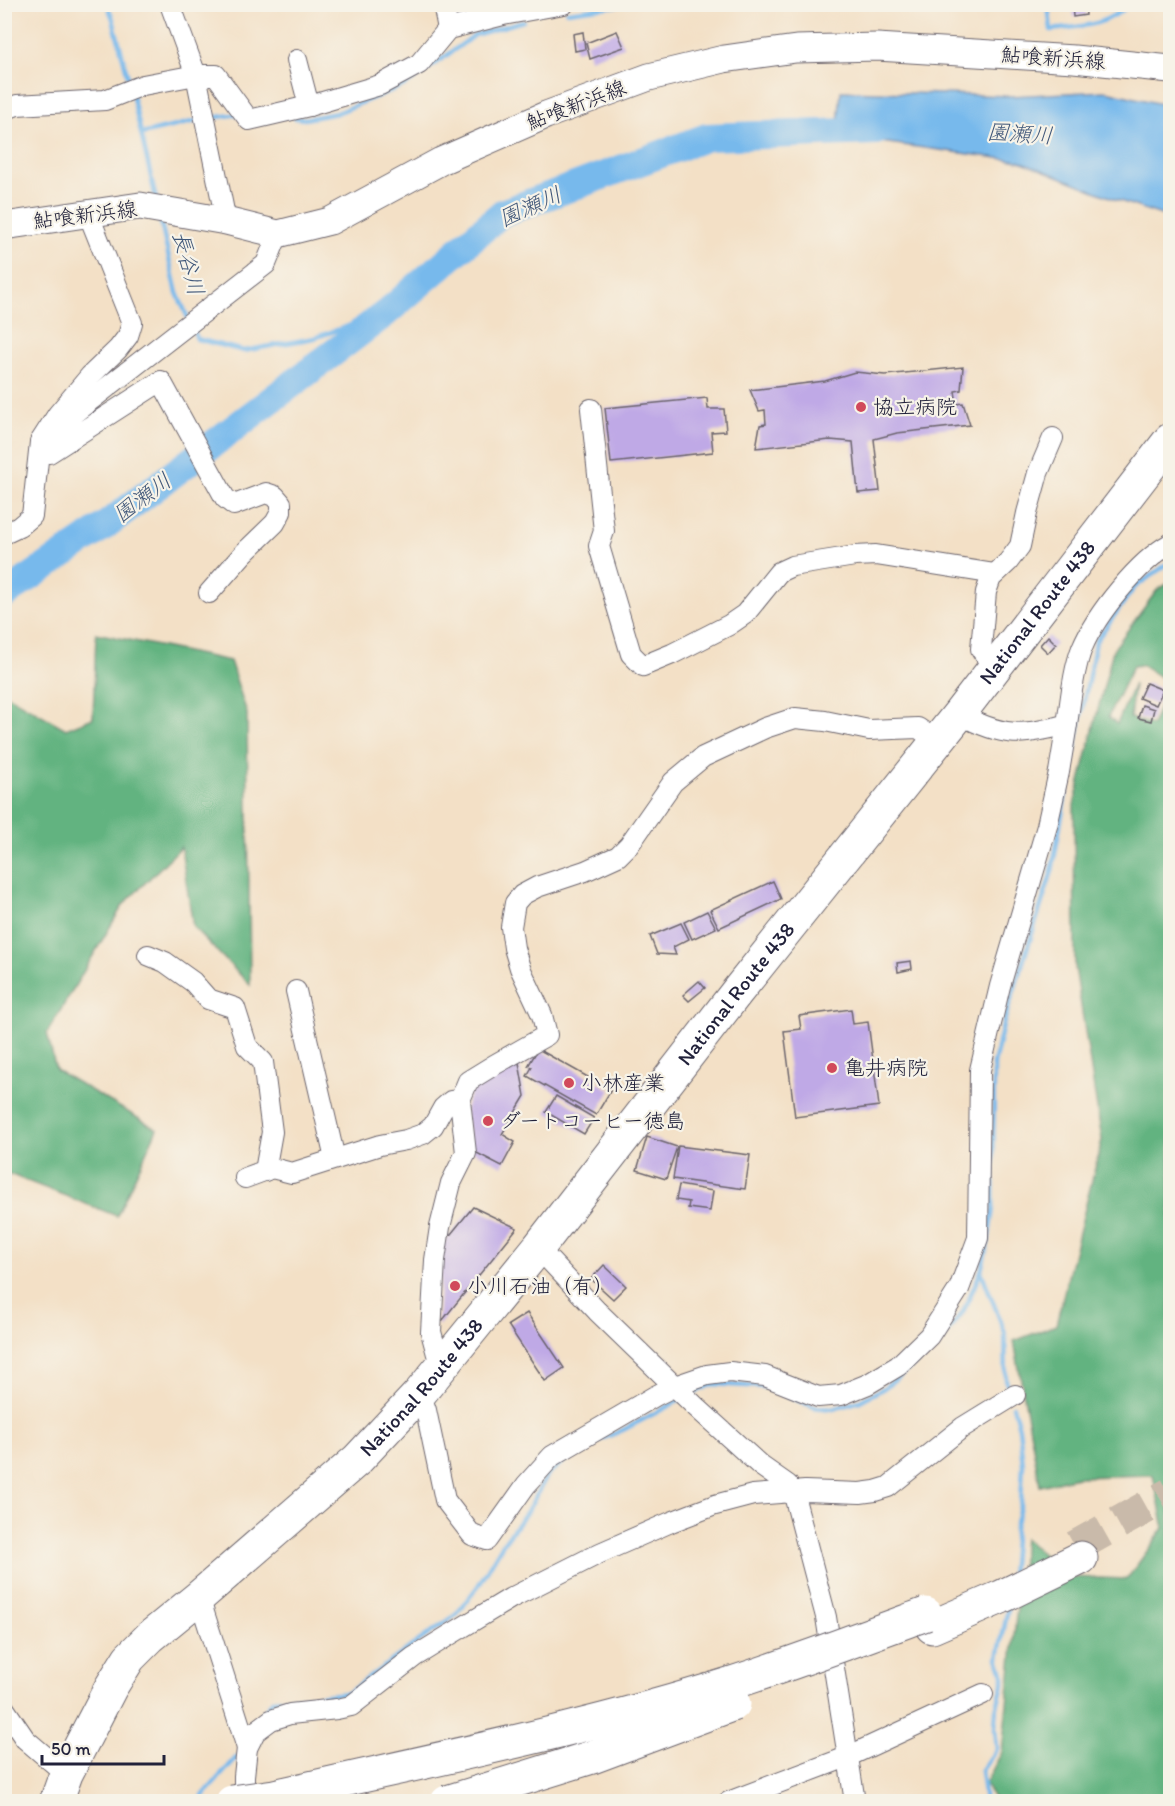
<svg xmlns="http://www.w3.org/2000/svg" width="1175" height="1806" font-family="Itim,'Klee One',sans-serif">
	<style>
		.forest { fill: #62b380; stroke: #426a5e; stroke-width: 1.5; fill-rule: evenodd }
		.water { fill: #77b9ec; stroke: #4c6e94; stroke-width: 1.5 }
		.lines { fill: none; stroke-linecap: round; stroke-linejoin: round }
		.stream { stroke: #77b9ec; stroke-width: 4.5 }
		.river { stroke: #77b9ec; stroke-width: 28 }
		.building { fill: #bfa9e6 }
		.highway-tunnel { stroke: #c9baaa; stroke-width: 33; stroke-dasharray: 33 16; stroke-linecap: butt }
		.street-casing { stroke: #6b646c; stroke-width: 22 }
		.secondary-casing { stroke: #6b646c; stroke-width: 29 }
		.highway-casing { stroke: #6b646c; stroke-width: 35 }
		.street { stroke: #fff; stroke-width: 20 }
		.secondary { stroke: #fff; stroke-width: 27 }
		.highway { stroke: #fff; stroke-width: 33 }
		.highway-bridge-casing { stroke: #6b646c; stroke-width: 35; stroke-linecap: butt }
		.highway-bridge { stroke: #fff; stroke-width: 33 }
		.poi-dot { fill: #d1495b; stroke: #f7f3e8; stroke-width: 2 }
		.labels { text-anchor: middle; stroke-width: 4.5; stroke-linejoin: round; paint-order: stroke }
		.street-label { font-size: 21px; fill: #22223b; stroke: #f7f3e8 }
		.poi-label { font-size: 21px; fill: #22223b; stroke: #f7f3e8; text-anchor: start }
		.water-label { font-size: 22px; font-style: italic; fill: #405779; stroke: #f7f3e8 }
	</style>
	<rect width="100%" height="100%" fill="#f7f3e8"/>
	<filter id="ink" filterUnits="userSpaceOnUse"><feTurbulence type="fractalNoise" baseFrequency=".0167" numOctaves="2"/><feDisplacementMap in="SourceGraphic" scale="12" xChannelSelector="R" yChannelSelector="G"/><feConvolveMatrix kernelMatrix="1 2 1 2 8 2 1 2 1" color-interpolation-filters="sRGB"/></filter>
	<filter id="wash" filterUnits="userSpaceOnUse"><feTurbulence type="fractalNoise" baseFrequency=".008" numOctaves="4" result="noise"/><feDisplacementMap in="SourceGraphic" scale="24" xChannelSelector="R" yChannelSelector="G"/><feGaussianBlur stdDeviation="1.35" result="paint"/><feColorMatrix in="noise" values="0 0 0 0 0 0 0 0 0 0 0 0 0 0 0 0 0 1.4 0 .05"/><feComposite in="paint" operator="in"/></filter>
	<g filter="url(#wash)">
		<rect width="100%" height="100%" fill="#f3e0c6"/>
		<g class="forest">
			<path d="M1170 582V1801H996L985 1784 1002 1752 1024 1539 1071 1577 1127 1579 1164 1528 1153 1475 1077 1477 1040 1486 1014 1341 1056 1325 1102 1140 1075 967 1074 805 1113 650 1157 590ZM1142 665 1169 683 1152 725 1130 718 1134 684 1117 724 1108 717 1133 666Z"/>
			<path d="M96 633 230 661 247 713 250 985 193 927 181 847 123 905 47 1033 56 1070 157 1129 117 1216 4 1172 5 694 66 729 93 718Z"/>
		</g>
		<path class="water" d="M841 91 1011 96 1106 91 1170 106V218L1117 200 1020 161 837 136Z"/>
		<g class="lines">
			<g class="stream">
				<path d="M107 4 113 19 130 85"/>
				<path d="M1048 4 1051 30C1083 26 1104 27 1130 4"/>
				<path d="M567 12 630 4"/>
				<path d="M132 94 156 199"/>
				<path d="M211 118 239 114"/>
				<path d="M295 118 305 119 337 113 407 84 475 35 523 21"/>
				<path d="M142 134 200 120"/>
				<path d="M160 219 177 293 188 318"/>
				<path d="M193 328 197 339 244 351 314 338 386 313"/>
				<path d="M981 1271 1005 1333 1006 1380 1009 1392"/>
				<path d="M692 1394 712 1384 765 1387 814 1407 833 1409 860 1401 884 1388 937 1346 963 1312 981 1271 988 1242 993 1208 994 1064 1003 1025 1052 871 1066 792 1096 641 1134 588 1170 562"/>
				<path d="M595 1442 623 1430 682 1399"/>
				<path d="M1011 1577 1015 1527 1021 1502 1023 1464 1019 1428 1013 1406"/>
				<path d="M260 1717 273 1700 348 1693 413 1645 456 1615 478 1586 504 1542 528 1510 548 1474 570 1456"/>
				<path d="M201 1798 236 1758"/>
				<path d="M985 1802 981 1771 997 1749 995 1728 996 1710 1003 1684V1674L998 1658 1008 1609"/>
			</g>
			<path class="river" d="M4 595 102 528 386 313 502 213 707 137 876 131"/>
		</g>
		<g id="blocks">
			<g class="building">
				<path d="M1072 4H1085L1086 15 1073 17Z"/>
				<path d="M617 31 624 47 590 59 586 43Z"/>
				<path d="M583 32 585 49 575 51 573 34Z"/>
				<path d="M963 367 961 390 955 391 957 404 963 403 970 425 897 433 874 439 880 491 858 493 853 442 830 440 756 448 760 425 766 424 765 410 759 411 750 390 825 381 855 372 885 375Z"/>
				<path d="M707 398 708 409H724L726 431 711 432 713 452 611 463 605 408Z"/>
				<path d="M1048 636 1056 644 1048 653 1040 645Z"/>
				<path d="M1146 683 1163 690 1156 705 1139 698Z"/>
				<path d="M1142 705 1154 709 1151 721 1138 718Z"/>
				<path d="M773 881 781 899 719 928 710 910Z"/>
				<path d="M707 911 716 928 692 939 684 922Z"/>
				<path d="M681 923 689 939 673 947 676 955 657 954 650 936Z"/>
				<path d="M911 961 912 969 898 972 897 963Z"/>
				<path d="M699 981 705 988 689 1001 683 995Z"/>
				<path d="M851 1009 853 1024 868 1022 879 1106 795 1117 784 1031 801 1029 799 1016Z"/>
				<path d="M538 1049 611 1090 596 1115 527 1076 532 1067 528 1066Z"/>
				<path d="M518 1057 525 1096 502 1134 515 1142 502 1166 471 1150 465 1109 473 1085Z"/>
				<path d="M556 1096 594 1118 584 1134 546 1112Z"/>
				<path d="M647 1137 677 1147 666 1179 637 1170Z"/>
				<path d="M678 1146 750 1155 745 1189 673 1179Z"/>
				<path d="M679 1185 713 1191 710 1211 688 1208 689 1202 676 1200Z"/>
				<path d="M473 1207 517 1228 438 1326 442 1245Z"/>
				<path d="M604 1265 626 1286 613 1299 591 1279Z"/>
				<path d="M527 1313 564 1368 545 1381 508 1325Z"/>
			</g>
		</g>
	</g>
	<g filter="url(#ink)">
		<use href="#blocks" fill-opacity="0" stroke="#6b646c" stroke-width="1.5"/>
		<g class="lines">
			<path class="highway-tunnel" d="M1075 1547 1170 1494"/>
			<defs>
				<g id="street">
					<path d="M443 4 448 29"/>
					<path d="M297 60 309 106"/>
					<path d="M4 110 17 105 105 100 143 85 196 75 170 4"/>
					<path d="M226 221 196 75H216L249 120 309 106 380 85 419 64 448 29 503 15 564 4"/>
					<path d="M591 409 604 531 599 546 631 654 643 666 672 654 729 625 745 614 779 572 792 566 855 556 876 555 995 574"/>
					<path d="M4 534 19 527 32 516 40 442 58 414 90 376 118 349 128 336 132 323 88 213"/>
					<path d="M209 593 244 553 275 523 281 512V503L275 496 266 493 234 505 225 498 161 381 49 453 40 442 56 427 266 264 278 234"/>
					<path d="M994 669 981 649 986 592 991 578 1008 562 1020 546 1027 513 1038 473 1053 438"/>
					<path d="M959 714C1002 737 1021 737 1067 724 1071 699 1073 671 1082 648 1096 614 1139 561 1170 544"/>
					<path d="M148 955 165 962 193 982 208 999 235 1008 247 1046 263 1062 272 1132 265 1171"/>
					<path d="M296 991 335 1159"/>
					<path d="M245 1178 272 1168 292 1173 380 1145 406 1140 423 1134 433 1126 443 1108 451 1101 460 1100"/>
					<path d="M538 1248 597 1311 696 1407 761 1466 788 1485 795 1499 826 1617 855 1802"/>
					<path d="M444 1363 437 1354 431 1332 435 1260 440 1227 451 1183 466 1153 460 1100 468 1081 494 1065 547 1035 542 1015 520 968 514 948 511 927 515 903 522 895 537 887 585 871 618 856 629 845 673 782 703 757 765 728 795 718 825 721 869 730 918 728 937 741"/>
					<path d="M420 1393 426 1410 445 1500 472 1535 487 1540 526 1485 552 1456 655 1396 675 1386 707 1375 730 1372 765 1376 818 1397 841 1395 868 1384 898 1366 929 1336 959 1289 978 1238 980 1070 1000 986 1047 826 1059 772 1067 724"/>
					<path d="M199 1597 247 1748"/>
					<path d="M4 1708 25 1739 66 1774"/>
					<path d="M244 1792V1776L247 1748 255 1732 271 1720 290 1714 337 1709 351 1706 414 1657 448 1636 511 1598 600 1553 671 1522 715 1505 753 1495 805 1491 860 1493 875 1491 888 1487 963 1427 1015 1395"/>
					<path d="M728 1802 847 1757 983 1694"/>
				</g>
				<path id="secondary" d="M4 226 140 206 226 221 278 234 330 221 441 161 546 115 649 77 724 59 796 49 877 47 1074 59 1170 69"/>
				<g id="highway">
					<path d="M932 1627 1001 1597 1081 1558"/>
					<path id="s1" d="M56 1802 66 1774 111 1687 129 1658 150 1637 199 1597 357 1460 420 1393 538 1248 736 993 959 714 1170 440"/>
				</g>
			</defs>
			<use href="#street" class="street-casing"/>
			<use href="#secondary" class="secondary-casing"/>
			<use href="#highway" class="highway-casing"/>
			<use href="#street" class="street"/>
			<use href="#secondary" class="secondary"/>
			<use href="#highway" class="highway"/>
			<defs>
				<g id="highway-bridge">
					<path d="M232 1802 274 1796C426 1761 580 1731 729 1684 795 1663 860 1638 926 1614"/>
					<path d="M447 1802 592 1757 734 1704"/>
				</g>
			</defs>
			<use href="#highway-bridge" class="highway-bridge-casing"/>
			<use href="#highway-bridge" class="highway-bridge"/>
		</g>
	</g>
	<g class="poi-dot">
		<circle cx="861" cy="407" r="6"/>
		<circle cx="832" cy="1068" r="6"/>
		<circle cx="569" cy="1083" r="6"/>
		<circle cx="488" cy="1121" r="6"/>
		<circle cx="455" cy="1286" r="6"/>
	</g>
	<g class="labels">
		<g class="street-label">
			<text transform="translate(1053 58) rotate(4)" y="7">鮎喰新浜線</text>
			<text transform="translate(576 105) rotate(-21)" y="7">鮎喰新浜線</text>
			<text transform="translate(85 215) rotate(-7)" y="7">鮎喰新浜線</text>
			<text dy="7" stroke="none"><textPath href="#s1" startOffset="1551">National Route 438</textPath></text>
			<text dy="7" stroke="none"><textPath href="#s1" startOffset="1065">National Route 438</textPath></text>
			<text dy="7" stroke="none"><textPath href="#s1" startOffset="561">National Route 438</textPath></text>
		</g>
		<g class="poi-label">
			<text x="873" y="414">協立病院</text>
			<text x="844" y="1075">亀井病院</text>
			<text x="581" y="1090">小林産業</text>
			<text x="500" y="1128">ダートコーヒー徳島</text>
			<text x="467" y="1293">小川石油（有）</text>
		</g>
		<g class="water-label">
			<text transform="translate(1020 133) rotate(4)" y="8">園瀬川</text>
			<text transform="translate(530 206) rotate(-24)" y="8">園瀬川</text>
			<text transform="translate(189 263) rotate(75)" y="8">長谷川</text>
			<text transform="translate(142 497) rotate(-37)" y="8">園瀬川</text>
		</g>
	</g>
	<rect width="1175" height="1806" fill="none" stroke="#f7f3e8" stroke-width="24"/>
	<path d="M42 1755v9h122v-9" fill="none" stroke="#22223b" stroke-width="3"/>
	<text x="51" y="1755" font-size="18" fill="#22223b" stroke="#f7f3e8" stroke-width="4.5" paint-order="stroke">50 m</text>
</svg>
